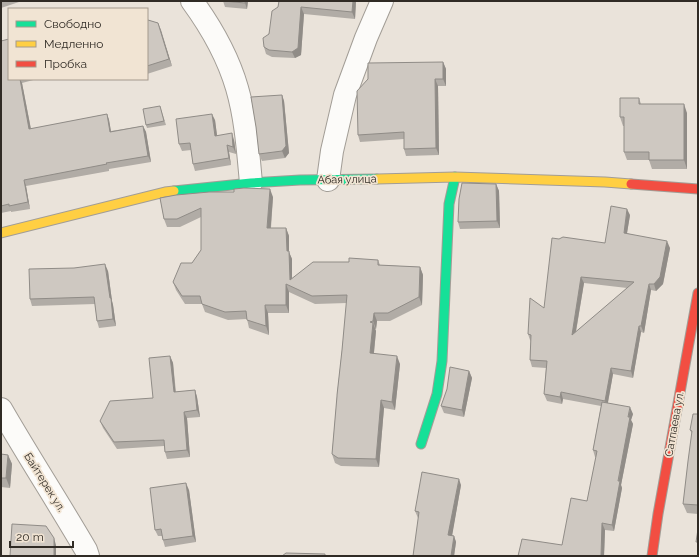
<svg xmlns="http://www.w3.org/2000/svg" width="699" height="557" font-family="Raleway,sans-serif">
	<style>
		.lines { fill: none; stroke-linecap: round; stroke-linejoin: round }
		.street-casing { stroke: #a29d96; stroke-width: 24 }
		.fast-casing { stroke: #a29d96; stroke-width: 11 }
		.slow-casing { stroke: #a29d96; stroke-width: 11 }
		.jam-casing { stroke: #a29d96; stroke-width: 11 }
		.street { stroke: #fcfbf9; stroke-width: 22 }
		.fast { stroke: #16e098; stroke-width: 9 }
		.slow { stroke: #ffcf43; stroke-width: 9 }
		.jam { stroke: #f24e42; stroke-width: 9 }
		.wall { fill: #b1aca6; fill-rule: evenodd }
		.shaded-wall { fill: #908c87 }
		.building { fill: #cec8c1; stroke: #908c87; fill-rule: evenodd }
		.labels { text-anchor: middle; stroke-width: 3.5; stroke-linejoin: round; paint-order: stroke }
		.street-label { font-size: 11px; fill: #302b25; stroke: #f1e4d3 }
	</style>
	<rect width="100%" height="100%" fill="#eae3da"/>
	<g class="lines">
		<defs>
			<g id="street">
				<path d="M192 1C211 27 228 57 237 88 246 119 248 151 251 183"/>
				<path d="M328 180 332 151 345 95 366 38 382 1"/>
				<path d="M1 409C28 456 58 502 86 550L88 556"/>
			</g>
			<g id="fast">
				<path d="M174 191 251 183 300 180 377 179"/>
				<path d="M421 444 437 394 442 361 449 204 455 177"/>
			</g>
			<g id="slow">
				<path d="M377 179 455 177 605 182 631 184"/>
				<path d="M1 233 165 192 174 191"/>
			</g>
			<g id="jam">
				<path d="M631 184 698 189"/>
				<path d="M652 556 658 514 698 293"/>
			</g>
		</defs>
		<use href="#street" class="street-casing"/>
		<use href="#fast" class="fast-casing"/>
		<use href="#slow" class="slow-casing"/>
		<use href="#jam" class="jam-casing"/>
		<use href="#street" class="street"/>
		<use href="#fast" class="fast"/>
		<use href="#slow" class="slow"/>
		<use href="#jam" class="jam"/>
	</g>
	<g class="wall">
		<path d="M1 1H22L1 8Z"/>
		<path d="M223 1H248L247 9 225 7Z"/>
		<path d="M356 1 355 19 304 14 301 55 295 58 272 57 266 54 264 47 278 7Z"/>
		<path d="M147 20 158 23 172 66 147 74Z"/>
		<path d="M1 41 9 79H37L22 83 31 129 107 114 109 120 111 131 143 126 146 132 151 162 109 169V171L26 186 30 209 11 212V211L1 213Z"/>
		<path d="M443 62 446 69V86H438L439 155 406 156 404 149V139L360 142 358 135Z"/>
		<path d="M282 95 284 101 289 153 285 158 262 161 259 154Z"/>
		<path d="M639 98 641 104 687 113V169H652L649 160H627L624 152V126H623L620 117Z"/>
		<path d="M160 106 166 125 147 128 146 125Z"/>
		<path d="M215 120 217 136 234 140 236 154 229 152 231 165 195 171 193 164 191 150 182 151 179 144Z"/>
		<path d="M496 184 499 191 500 228 460 229 458 222Z"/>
		<path d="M273 197 271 228H286L289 236V252L292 259V278L349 262 378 260 380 265 420 267 423 275 422 305 390 321H377L376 329H375L376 331 374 353 400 364 395 410 384 408 379 467 341 466 335 463 332 454 337 397V395L342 350 347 303 315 304 289 292V313H268L269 335 249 328 247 319 228 320 205 312 202 304H185L176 290 173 282 192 263 201 250V217L180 227H167L164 219 160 198Z"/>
		<path d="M630 215 627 233 670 248 663 284 656 291 651 290 644 333 641 332 633 378 613 374 608 403 633 414 631 420 633 424 621 485 622 488 614 531 605 530 604 556H519L562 545 587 501 596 457H595L593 450 601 406 563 399 562 404 547 401 544 394 546 368 532 367 530 360 531 341 530 340 528 334 544 308 605 243ZM584 283 627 288 576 332Z"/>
		<path d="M108 271 112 301 113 305 116 326 99 328 97 321 95 304 32 306 30 299Z"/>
		<path d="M170 356 173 363 176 392 195 390 197 397 200 417 187 418 190 457 167 459 165 452 164 446 117 449 103 428 100 421 153 398Z"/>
		<path d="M469 371 472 378 464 417 444 413 441 406Z"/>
		<path d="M698 414V514L687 513 683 504 692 434 690 430Z"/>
		<path d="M1 454 8 455 12 464 10 488 1 487Z"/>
		<path d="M461 485 452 535 454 536 456 542 454 556H413L419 518H418L415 511Z"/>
		<path d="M189 490 196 542 165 547 163 540 162 536H158L155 530Z"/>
	</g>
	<g class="shaded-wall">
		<path d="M245 1H248L247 9 245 3Z"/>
		<path d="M353 1H356L355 19 352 12Z"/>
		<path d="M301 7 304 14 301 55 295 58 292 52Z"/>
		<path d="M158 23 161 30 172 66 169 59Z"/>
		<path d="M443 62 446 69V86L443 79Z"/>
		<path d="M20 79 22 83 32 135 29 129Z"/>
		<path d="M435 79 438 86 439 155 436 148Z"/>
		<path d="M282 95 284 101 289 153 285 158 282 151Z"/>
		<path d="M684 104 687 113V169L684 160Z"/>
		<path d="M107 114 109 120 112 138 110 132Z"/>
		<path d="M212 114 215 120 218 143 215 136Z"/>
		<path d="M143 126 146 132 151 162 148 156Z"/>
		<path d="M232 133 234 140 236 154 233 147Z"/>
		<path d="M227 145 229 152 231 165 229 158Z"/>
		<path d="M24 180 26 186 30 209 28 202Z"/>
		<path d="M496 184 499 191 500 228 497 221Z"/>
		<path d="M270 189 273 197 270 236 267 228Z"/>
		<path d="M627 209 630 215 626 239 624 233Z"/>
		<path d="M286 228 289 236V252L292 259V287L290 280 287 251Z"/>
		<path d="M667 241 670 248 663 284 656 291 654 284Z"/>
		<path d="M105 264 108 271 112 301 113 305 116 326 113 319Z"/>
		<path d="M420 267 423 275 422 305 419 297Z"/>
		<path d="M581 277 584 283 574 342 572 335Z"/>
		<path d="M286 284 289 292V313L286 305Z"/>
		<path d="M649 284 651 290 644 333 641 326Z"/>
		<path d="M265 305 268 313 269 335 266 326Z"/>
		<path d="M374 313 377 321 376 329 373 321Z"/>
		<path d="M373 323 376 331 373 361 370 353Z"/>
		<path d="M639 326 641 332 633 378 631 371Z"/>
		<path d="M170 356 173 363 176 399 174 392Z"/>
		<path d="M397 356 400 364 395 410 392 402Z"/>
		<path d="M611 368 613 374 607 407 605 401Z"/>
		<path d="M469 371 472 378 464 417 462 410Z"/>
		<path d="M195 390 197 397 200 417 197 410Z"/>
		<path d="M561 392 563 399 562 404 560 397Z"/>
		<path d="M381 400 384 408 379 467 376 459Z"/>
		<path d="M630 407 633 414 631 420 633 424 621 485 622 488 614 531 612 525Z"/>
		<path d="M184 412 187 418 190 457 187 450Z"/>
		<path d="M8 455 12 464 10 488 6 478Z"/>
		<path d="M459 479 461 485 451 542 448 535Z"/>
		<path d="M186 483 189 490 196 542 193 536Z"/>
		<path d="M602 523 605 530 604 556H601Z"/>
		<path d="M454 536 456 542 454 556H451Z"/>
		<path d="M54 538 56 545V556H54Z"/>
	</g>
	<g class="building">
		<path d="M223 1H245V3Z"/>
		<path d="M279 1H353L352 12 301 7 298 48 292 52 269 50 264 47 263 38 269 34 272 11 278 7Z"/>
		<path d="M147 20H148L158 23 169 59 147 66Z"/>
		<path d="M9 39V79H20L29 129 107 114 110 132 143 126 148 156 106 163 107 164 24 180 28 202 9 206V204L1 206V41Z"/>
		<path d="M443 62V79H435L436 148 404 149V132L358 135 357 91 368 79V63Z"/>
		<path d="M282 95 286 146 282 151 259 154 256 127 251 97Z"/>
		<path d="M620 98H639V104H684V160H649V152H624V117H620Z"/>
		<path d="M160 106 164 121 146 125 143 109Z"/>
		<path d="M212 114 215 136 232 133 233 147 227 145 229 158 193 164 190 143 179 144 176 119Z"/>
		<path d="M462 183 496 184 497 221 458 222 459 199Z"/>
		<path d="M244 188 270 189 267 228H286L287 251H289L290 280 313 262H349V258L378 260V265L420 267 419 297 388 313H374L373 321 370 322 373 323 370 353 397 356 392 402 381 400 376 459 338 458 332 454 337 396V395L342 350 347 295 312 296 286 284V305H265L266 326 247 320 246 311 225 312 202 304 200 296H182L173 282 181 263H192L201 250V208L177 219H164L160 198 176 195 209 192H234V189Z"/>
		<path d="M611 206 627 209 624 233 667 241 660 277 654 284H649L641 326H639L631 371 611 368 605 401 561 392 560 397 544 394 547 361 530 360 531 335 528 334 530 298 544 308 552 238 559 239 563 237 605 243ZM581 277 634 282 572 335Z"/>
		<path d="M105 264 110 298H111L113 319 97 321 94 297 30 299 29 269 74 268Z"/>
		<path d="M170 356 174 392 195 390 197 410 184 412 187 450 165 452 164 440 114 442 100 421 110 401 153 398 149 358Z"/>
		<path d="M450 367 469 371 462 410 441 406 447 389Z"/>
		<path d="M602 402 630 407 628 417H630L618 481H620L612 525 602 523 601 556H518L522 539 562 545 571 498 587 501 597 451 593 450Z"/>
		<path d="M693 414H698V505L683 504 688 461 692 431 690 430Z"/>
		<path d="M1 454 8 455 6 478H1Z"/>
		<path d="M422 472 459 479 448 535 454 536 451 556H413L419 512 415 511Z"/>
		<path d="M186 483 193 536 163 540 161 529 155 530 150 488Z"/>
		<path d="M12 524 46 526 54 538V556H10Z"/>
		<path d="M698 529V542H696Z"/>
		<path d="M286 553 325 554V556H282Z"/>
	</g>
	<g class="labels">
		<g class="street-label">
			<text transform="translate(347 179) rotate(-1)" y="4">Абая улица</text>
			<text transform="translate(674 424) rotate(-80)" y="4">Сатпаева ул.</text>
			<text transform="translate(45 482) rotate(58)" y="4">Байтерек ул.</text>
		</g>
	</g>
	<rect width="699" height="557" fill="none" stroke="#302b25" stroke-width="4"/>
	<rect x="8" y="8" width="140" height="72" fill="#f1e4d3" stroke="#a49a8d"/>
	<rect x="16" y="21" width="20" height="6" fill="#16e098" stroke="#a49a8d"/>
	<text x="44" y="28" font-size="12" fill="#302b25">Свободно</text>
	<rect x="16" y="41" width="20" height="6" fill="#ffcf43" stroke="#a49a8d"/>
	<text x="44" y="48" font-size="12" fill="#302b25">Медленно</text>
	<rect x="16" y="61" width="20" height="6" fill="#f24e42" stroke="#a49a8d"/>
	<text x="44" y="68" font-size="12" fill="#302b25">Пробка</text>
	<path d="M10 541v6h63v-6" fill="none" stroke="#302b25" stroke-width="2"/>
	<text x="16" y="541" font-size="12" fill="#302b25" stroke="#f1e4d3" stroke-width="3" paint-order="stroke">20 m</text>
</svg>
